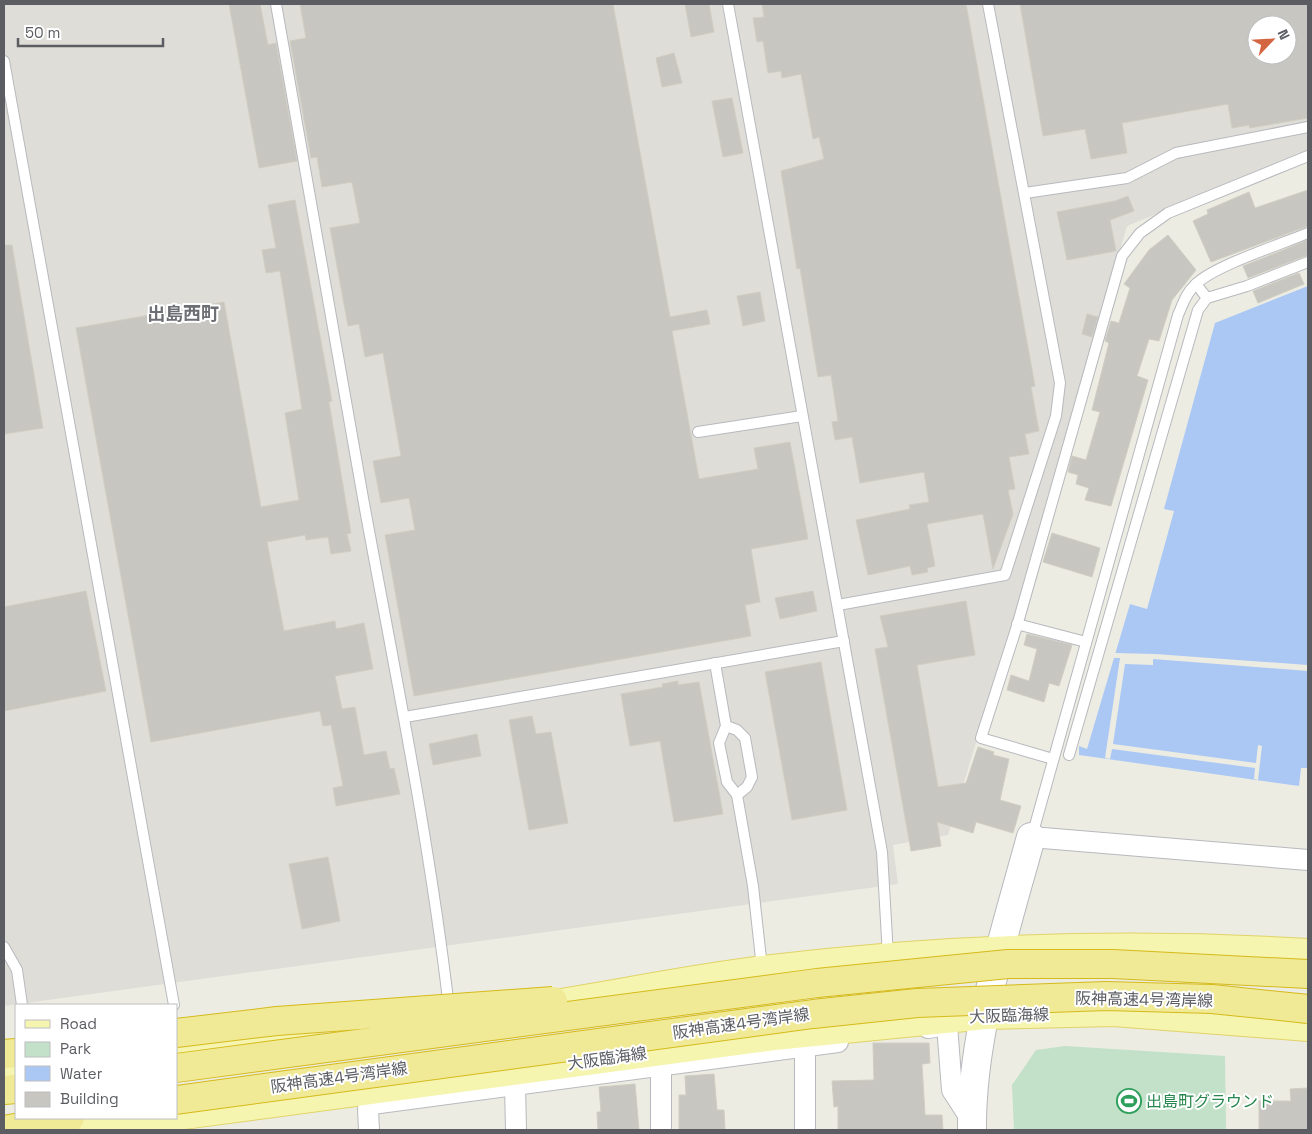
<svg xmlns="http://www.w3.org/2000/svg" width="1312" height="1134" font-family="'Space Grotesk','Noto Sans JP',sans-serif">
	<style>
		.industrial { fill: #deddd7; fill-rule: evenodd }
		.green { fill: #c2e1c8 }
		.water { fill: #abc8f5 }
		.pier { fill: #ecece3 }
		.building { fill: #c8c6c0; stroke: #d0cec2; fill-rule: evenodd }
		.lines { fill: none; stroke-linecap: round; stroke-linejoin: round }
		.lane-casing { stroke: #b8b9be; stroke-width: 12 }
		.street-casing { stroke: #b8b9be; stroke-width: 22 }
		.secondary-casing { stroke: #b7b8be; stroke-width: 30 }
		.primary-casing { stroke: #e0d368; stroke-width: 30 }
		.highway-casing { stroke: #d5ba1a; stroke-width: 30 }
		.lane { stroke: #fff; stroke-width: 10 }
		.street { stroke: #fff; stroke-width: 20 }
		.secondary { stroke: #fff; stroke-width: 28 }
		.primary { stroke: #f5f5af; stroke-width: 28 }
		.highway { stroke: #f0e996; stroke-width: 28 }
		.highway-bridge-casing { stroke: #d5ba1a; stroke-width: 30; stroke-linecap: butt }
		.highway-bridge { stroke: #f0e996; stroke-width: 28 }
		.labels { text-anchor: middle; stroke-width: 4; stroke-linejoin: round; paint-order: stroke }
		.street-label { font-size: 16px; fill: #5b5d62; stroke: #fff }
		.leisure-label { font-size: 16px; fill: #27864d; stroke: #fff; text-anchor: start }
		.neighbourhood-label { font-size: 18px; font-weight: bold; fill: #6c6f74; stroke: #fff }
	</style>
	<rect width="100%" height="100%" fill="#ecece3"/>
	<path class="industrial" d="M4 4H1308V151L1127 226 1015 614 948 835 893 845 898 884 4 1006ZM1257 25H1287V55H1257Z"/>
	<path class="green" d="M1065 1046 1225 1056 1226 1130H1014L1012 1085 1036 1050Z"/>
	<path class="water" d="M1308 286V768H1301L1299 786 1079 755V746L1087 749 1130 604 1147 609 1174 511 1164 509 1215 323Z"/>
	<path class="pier" d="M1115 653 1155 654 1308 665V671L1153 659V665L1125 664 1113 744 1256 763 1258 745 1262 746 1258 780 1254 779 1255 768 1112 749 1110 759 1105 758 1120 658H1113Z"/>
	<g class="building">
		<path d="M229 4H260L268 45 276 43 297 161 259 168Z"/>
		<path d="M300 4H613L670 317 707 310 710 324 672 331 699 479 758 469 754 448 790 442 808 539 751 549 760 602 745 605 751 636 414 696 385 535 415 530 409 498 381 503 373 461 401 456 383 353 365 357 359 324 348 326 330 228 360 223 352 182 322 187 317 157 311 158 290 41 306 38Z"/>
		<path d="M685 4H709L714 32 691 37Z"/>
		<path d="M762 4H966L1035 386 1031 387 1039 431 1025 434 1029 454 1009 457 1015 489 1008 490 1013 514 993 569 983 514 927 524 935 566 927 568 928 572 912 575 910 566 868 575 856 520 910 509 909 505 929 502 924 472 860 483 852 437 835 440 832 422 838 421 831 375 818 377 800 268 797 269 781 171 824 159 819 137 813 139 801 74 782 78 781 71 768 73 763 41 757 42 753 18 764 17Z"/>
		<path d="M1020 4H1308V118L1250 128 1249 125 1232 128 1228 104 1122 123 1127 153 1091 159 1085 129 1043 136ZM1257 25H1287V55H1257Z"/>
		<path d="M674 53 682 83 662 87 656 58Z"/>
		<path d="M732 98 743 153 723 157 712 101Z"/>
		<path d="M1308 190V226L1211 262 1193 221 1208 214 1207 210 1249 192 1255 208Z"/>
		<path d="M1128 196 1134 211 1110 220 1116 251 1067 260 1057 212 1115 201Z"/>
		<path d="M295 200 332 401 329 402 351 533 347 534 351 551 331 554 328 537 306 540 305 535 267 542 284 631 335 621 336 629 364 623 373 669 335 676 342 709 355 707 364 755 386 751 390 769 394 768 400 794 336 806 333 788 343 786 331 725 323 726 320 711 151 742 76 328 224 302 261 507 299 500 285 413 302 409 280 271 266 273 262 250 276 248 268 205Z"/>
		<path d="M1168 235 1196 270 1172 300 1159 341 1149 339 1137 376 1148 380 1111 506 1085 500 1089 488 1076 484 1078 475 1068 472 1072 456 1086 460 1100 412 1092 410 1109 343 1105 341 1111 321 1119 323 1130 288 1124 284 1149 250Z"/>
		<path d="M1308 240V255L1248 278 1243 266Z"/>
		<path d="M4 245H12L43 428 4 434Z"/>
		<path d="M1299 273 1304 284 1258 303 1253 291Z"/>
		<path d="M760 292 765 321 743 326 737 296Z"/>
		<path d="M1087 314 1098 317 1092 337 1082 334Z"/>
		<path d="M1052 533 1100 548 1092 577 1043 562Z"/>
		<path d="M86 591 106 691 4 711V607Z"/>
		<path d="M813 591 817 611 780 619 775 598Z"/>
		<path d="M966 601 975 655 917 665 938 787 966 783 978 747 994 752 993 755 1009 759 1000 800 1021 806 1013 833 976 822 973 833 937 822 941 846 911 851 875 649 888 647 880 616Z"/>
		<path d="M1027 634 1072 645 1059 686 1049 683 1044 702 1007 690 1011 675 1029 681 1037 649 1024 645Z"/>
		<path d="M821 662 847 810 792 820 765 672Z"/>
		<path d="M678 681V685L699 682 723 814 674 822 660 741 630 746 621 694 663 687 662 684Z"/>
		<path d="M532 716 536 734 551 732 568 823 529 830 509 720Z"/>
		<path d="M477 734 481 756 433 765 429 744Z"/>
		<path d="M328 857 340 921 302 929 289 864Z"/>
		<path d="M873 1043H929L930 1063 922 1064 925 1115H942L943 1130H838V1106L834 1107 832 1081 874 1080Z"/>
		<path d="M714 1074 717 1110H724L725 1130H679V1095H686L685 1076Z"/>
		<path d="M635 1084 639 1130H598L597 1112H601L599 1087Z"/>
		<path d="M1308 1088V1130H1259V1101H1291L1290 1089Z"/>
	</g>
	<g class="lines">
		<defs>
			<g id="lane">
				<path d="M276 4C306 168 334 333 363 498 394 668 429 836 449 1008"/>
				<path d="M728 4 882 852 888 956"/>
				<path d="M4 61 174 1005"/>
				<path d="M1025 193 1127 178 1176 153 1308 127"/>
				<path d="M1196 284 1207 298 1247 286 1308 262"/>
				<path d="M698 432 802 416"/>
				<path d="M838 605 1005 575 1056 416 1060 383 988 4"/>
				<path d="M1017 624 1086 642"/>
				<path d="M715 663 726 726 719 743 727 782 737 795 753 886 762 968"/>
				<path d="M405 717 844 641"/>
				<path d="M726 726 737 730 745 738 752 777 747 787 737 795"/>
				<path d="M1069 755 1198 310 1207 298"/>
				<path d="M1053 759 981 738 1017 626 1122 256 1140 233 1168 213 1308 156"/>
				<path d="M1032 836 1178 315C1183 304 1186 293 1195 285 1213 266 1282 244 1308 233"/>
				<path d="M4 947 17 970 22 1005"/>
			</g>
			<g id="street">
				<path d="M1031 837 1308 860"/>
				<path d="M928 1028 947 1025 952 1090 972 1121"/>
				<path d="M805 1047V1130"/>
				<path d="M661 1066V1130"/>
				<path d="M515 1085 516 1130"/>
				<path d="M369 1130 368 1109 372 1104 838 1042"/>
			</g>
			<path id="secondary" d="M972 1130C971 1034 1006 929 1031 837"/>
			<g id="primary">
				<path d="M530 1008C608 996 685 980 763 970 944 948 1126 942 1308 953"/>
				<path d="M176 1048 304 1032"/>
				<path d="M4 1072 16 1070"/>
				<path d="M176 1116 774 1036 985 1015 1114 1012 1308 1027"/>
				<path d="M74 1130 166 1118"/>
			</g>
			<g id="highway">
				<path d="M4 1054 16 1053"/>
				<path d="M4 1090 16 1089"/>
				<path d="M4 1130 70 1118"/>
			</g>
		</defs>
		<use href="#lane" class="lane-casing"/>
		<use href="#street" class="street-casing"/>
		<use href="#secondary" class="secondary-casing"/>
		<use href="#primary" class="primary-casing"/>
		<use href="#highway" class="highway-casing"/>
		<use href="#lane" class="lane"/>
		<use href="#street" class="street"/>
		<use href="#secondary" class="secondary"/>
		<use href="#primary" class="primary"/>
		<use href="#highway" class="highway"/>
		<defs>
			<g id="highway-bridge">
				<path d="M176 1033 277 1021 553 1001"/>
				<path d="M176 1068 817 983 1008 964H1113L1308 974"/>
				<path d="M176 1100 813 1014 917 1003 1106 996 1212 999 1308 1009"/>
			</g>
		</defs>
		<use href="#highway-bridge" class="highway-bridge-casing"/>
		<use href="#highway-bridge" class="highway-bridge"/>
	</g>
	<defs>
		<symbol id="stadium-ring" viewBox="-11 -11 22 22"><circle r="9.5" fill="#fff" stroke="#2e9e5b" stroke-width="1.5"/><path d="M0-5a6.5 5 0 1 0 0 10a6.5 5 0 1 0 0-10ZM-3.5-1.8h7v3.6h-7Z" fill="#2e9e5b"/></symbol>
	</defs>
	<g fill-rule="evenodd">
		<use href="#stadium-ring" x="1115" y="1087" width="28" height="28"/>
	</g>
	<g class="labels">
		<g class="street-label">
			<text transform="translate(1144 999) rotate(1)" y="6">阪神高速4号湾岸線</text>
			<text transform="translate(1009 1015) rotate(-2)" y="6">大阪臨海線</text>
			<text transform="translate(741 1023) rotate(-8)" y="6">阪神高速4号湾岸線</text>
			<text transform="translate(607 1058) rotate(-8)" y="6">大阪臨海線</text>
			<text transform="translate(339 1077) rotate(-8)" y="6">阪神高速4号湾岸線</text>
		</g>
		<g class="leisure-label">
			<text x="1146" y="1107">出島町グラウンド</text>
		</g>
		<g class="neighbourhood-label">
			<text x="183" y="320">出島西町</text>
		</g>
	</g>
	<rect width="1312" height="1134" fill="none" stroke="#5b5d62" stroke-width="10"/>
	<rect x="15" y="1004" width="162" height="115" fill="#ffffff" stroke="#bdbec0"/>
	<rect x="25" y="1020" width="25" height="8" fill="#f5f5af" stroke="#bdbec0"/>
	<text x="60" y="1029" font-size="15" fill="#5b5d62">Road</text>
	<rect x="25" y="1042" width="25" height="15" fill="#c2e1c8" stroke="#bdbec0"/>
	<text x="60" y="1054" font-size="15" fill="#5b5d62">Park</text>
	<rect x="25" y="1066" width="25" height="15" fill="#abc8f5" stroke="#bdbec0"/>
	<text x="60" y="1079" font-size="15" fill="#5b5d62">Water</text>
	<rect x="25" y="1092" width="25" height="15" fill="#c8c6c0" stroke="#bdbec0"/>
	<text x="60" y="1104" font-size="15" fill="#5b5d62">Building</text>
	<g transform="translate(1272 40) rotate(65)"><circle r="24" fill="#ffffff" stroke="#bdbec0"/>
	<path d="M0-4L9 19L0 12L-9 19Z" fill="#d46541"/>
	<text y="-8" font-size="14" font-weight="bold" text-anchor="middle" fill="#5b5d62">N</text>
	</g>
	<path d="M18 38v8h145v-8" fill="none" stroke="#5b5d62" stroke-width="2.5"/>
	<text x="25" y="38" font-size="15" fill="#5b5d62" stroke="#ffffff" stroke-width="4" paint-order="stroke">50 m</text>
</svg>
